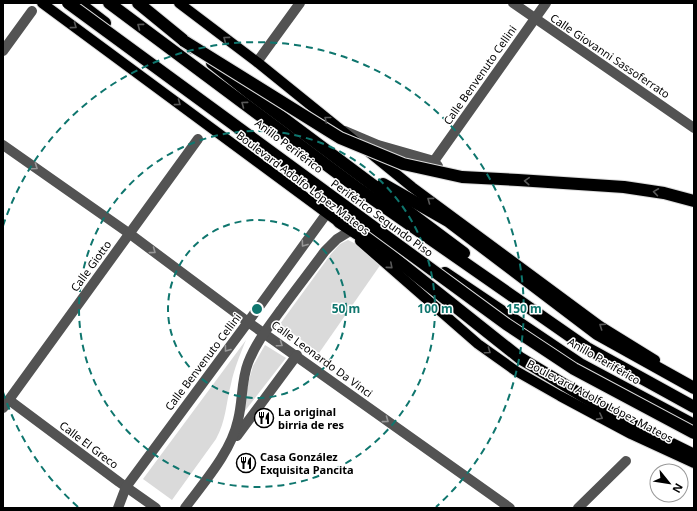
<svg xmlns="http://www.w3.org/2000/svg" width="697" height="511" font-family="'Noto Sans',sans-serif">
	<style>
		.green { fill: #dadada }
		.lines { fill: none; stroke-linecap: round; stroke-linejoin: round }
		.major-casing { stroke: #dbdbdb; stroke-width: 12 }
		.highway-casing { stroke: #dbdbdb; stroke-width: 14 }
		.minor { stroke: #535353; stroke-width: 10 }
		.major { stroke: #000; stroke-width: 10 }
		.highway { stroke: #000; stroke-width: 12 }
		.highway-bridge-casing { stroke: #dbdbdb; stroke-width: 14; stroke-linecap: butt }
		.highway-bridge { stroke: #000; stroke-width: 12 }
		.oneway { stroke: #595959 }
		.oneway2 { stroke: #989898 }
		.ring { fill: none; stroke: #0f766e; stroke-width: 2; stroke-dasharray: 7 5 }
		.labels { text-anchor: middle; stroke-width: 3; stroke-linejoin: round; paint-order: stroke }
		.street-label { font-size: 11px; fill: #000; stroke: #fff }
		.poi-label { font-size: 11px; font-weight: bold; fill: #000; stroke: #fff; text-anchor: start }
		.centre { fill: #0f766e; stroke: #fff; stroke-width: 2 }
		.ring-label { font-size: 12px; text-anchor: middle; font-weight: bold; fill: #0f766e; stroke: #fff; stroke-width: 3; stroke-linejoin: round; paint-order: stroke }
	</style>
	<rect width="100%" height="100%" fill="#fff"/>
	<g class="green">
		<path d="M348 240 360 246 381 264 319 353 280 324 331 254 340 244Z"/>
		<path d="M246 340C240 355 234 369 231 384 226 403 226 421 216 439L172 500 143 479Z"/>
		<path d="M265 345 286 358 241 416 249 380 253 366Z"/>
	</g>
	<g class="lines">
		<defs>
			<g id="major">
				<path d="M42 3 344 226"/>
				<path d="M179 3 257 62 356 142"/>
				<path d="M369 152 412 187 600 326 655 360"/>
				<path d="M360 241 478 344 516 371 560 396 631 434 694 463"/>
			</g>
			<g id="highway">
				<path d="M79 3 105 23"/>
				<path d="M109 3 360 190 587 348 694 407"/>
				<path d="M138 3 193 48"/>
				<path d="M212 63 251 94 464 253"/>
				<path d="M383 184 448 221 597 334 694 388"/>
				<path d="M352 214 373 238 393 257 520 358 623 420 694 455"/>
				<path d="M339 222 373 244"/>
				<path d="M445 273 580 364 694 425"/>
			</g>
		</defs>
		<use href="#major" class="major-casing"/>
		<use href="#highway" class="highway-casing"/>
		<g class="minor">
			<path d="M513 3 694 128"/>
			<path d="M3 51 32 11"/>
			<path d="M257 62 300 3"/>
			<path d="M345 131 378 145 434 161 438 166"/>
			<path d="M3 145 130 234 248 322 510 508"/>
			<path d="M434 161 546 3"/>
			<path d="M9 400 119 482 156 508"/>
			<path d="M3 408 198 139"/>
			<path d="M237 436 297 355"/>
			<path d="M118 508 126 487 248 322 327 213"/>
			<path d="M185 508C205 481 231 452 238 420 243 401 241 381 248 363 256 342 270 325 283 307 297 288 311 270 325 251L337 239 350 231"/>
			<path d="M578 508 626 461"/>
		</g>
		<use href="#major" class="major"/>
		<use href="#highway" class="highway"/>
		<defs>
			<g id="highway-bridge">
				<path d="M68 3 506 324 574 369 694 433"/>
				<path d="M184 41 340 138 403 164 462 177 518 180 624 187 664 193 694 201"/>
			</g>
		</defs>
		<use href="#highway-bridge" class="highway-bridge-casing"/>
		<use href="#highway-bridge" class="highway-bridge"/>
	</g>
	<defs><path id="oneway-chevron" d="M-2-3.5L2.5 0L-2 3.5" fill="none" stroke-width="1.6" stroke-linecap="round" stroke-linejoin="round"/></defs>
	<g class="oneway">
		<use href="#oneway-chevron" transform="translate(74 26) rotate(36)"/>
		<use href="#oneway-chevron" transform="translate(140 26) rotate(-143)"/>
		<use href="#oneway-chevron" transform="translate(226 39) rotate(-143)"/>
		<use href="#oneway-chevron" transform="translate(178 103) rotate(36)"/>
		<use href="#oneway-chevron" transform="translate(244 104) rotate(-143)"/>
		<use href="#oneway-chevron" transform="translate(327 119) rotate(-141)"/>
		<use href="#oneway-chevron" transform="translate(527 181) rotate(-176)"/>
		<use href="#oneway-chevron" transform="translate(656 192) rotate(-172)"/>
		<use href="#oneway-chevron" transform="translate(430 200) rotate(-144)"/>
		<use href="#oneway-chevron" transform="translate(390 266) rotate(41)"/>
		<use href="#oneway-chevron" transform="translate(602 326) rotate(-146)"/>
		<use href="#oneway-chevron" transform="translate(488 351) rotate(35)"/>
		<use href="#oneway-chevron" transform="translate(600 417) rotate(28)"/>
	</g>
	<g class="oneway2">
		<use href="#oneway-chevron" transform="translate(35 167) rotate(35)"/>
		<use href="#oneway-chevron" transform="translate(304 244) rotate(126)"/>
		<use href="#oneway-chevron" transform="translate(153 251) rotate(37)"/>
		<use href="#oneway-chevron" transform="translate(280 344) rotate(35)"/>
		<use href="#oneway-chevron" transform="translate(227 349) rotate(127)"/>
		<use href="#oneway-chevron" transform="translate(386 420) rotate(36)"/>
	</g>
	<g class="ring">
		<circle cx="257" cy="309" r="89"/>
		<circle cx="257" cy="309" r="178"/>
		<path d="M78 507A267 267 0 0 1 3 392M3 226A267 267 0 1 1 436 507"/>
	</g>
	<defs>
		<symbol id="restaurant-ring" viewBox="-11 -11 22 22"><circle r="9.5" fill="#fff" stroke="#000" stroke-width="1.5"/><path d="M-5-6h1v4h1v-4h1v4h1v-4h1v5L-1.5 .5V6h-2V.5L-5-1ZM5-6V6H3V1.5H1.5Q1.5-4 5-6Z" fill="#000"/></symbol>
	</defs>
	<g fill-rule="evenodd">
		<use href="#restaurant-ring" x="253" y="407" width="22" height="22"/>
		<use href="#restaurant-ring" x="235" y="452" width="22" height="22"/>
	</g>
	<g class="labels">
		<g class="street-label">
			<text transform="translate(610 56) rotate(34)" y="4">Calle Giovanni Sassoferrato</text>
			<text transform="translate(480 75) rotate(-55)" y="4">Calle Benvenuto Cellini</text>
			<text transform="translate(289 146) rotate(37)" y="4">Anillo Periférico</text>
			<text transform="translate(303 183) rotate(37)" y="4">Boulevard Adolfo López Mateos</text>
			<text transform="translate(382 218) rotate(36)" y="4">Periférico Segundo Piso</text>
			<text transform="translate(91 266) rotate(-54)" y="4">Calle Giotto</text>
			<text transform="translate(322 359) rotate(36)" y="4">Calle Leonardo Da Vinci</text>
			<text transform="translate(604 361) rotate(30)" y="4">Anillo Periférico</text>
			<text transform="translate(203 362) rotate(-53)" y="4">Calle Benvenuto Cellini</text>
			<text transform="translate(600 401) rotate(28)" y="4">Boulevard Adolfo López Mateos</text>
			<text transform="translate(89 445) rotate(37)" y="4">Calle El Greco</text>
		</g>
		<g class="poi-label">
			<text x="278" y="416">La original<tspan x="278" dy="13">birria de res</tspan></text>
			<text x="260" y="461">Casa González<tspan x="260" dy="13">Exquisita Pancita</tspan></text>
		</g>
	</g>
	<circle cx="257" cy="309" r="6" class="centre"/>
	<g class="ring-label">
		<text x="346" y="313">50 m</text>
		<text x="435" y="313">100 m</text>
		<text x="524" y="313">150 m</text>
	</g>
	<rect width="697" height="511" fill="none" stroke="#000000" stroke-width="8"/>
	<g transform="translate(669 483) rotate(120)"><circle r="19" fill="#ffffff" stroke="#999999"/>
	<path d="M0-3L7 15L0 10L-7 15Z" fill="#000000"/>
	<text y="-6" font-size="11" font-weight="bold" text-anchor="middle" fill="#000000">N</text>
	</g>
</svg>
